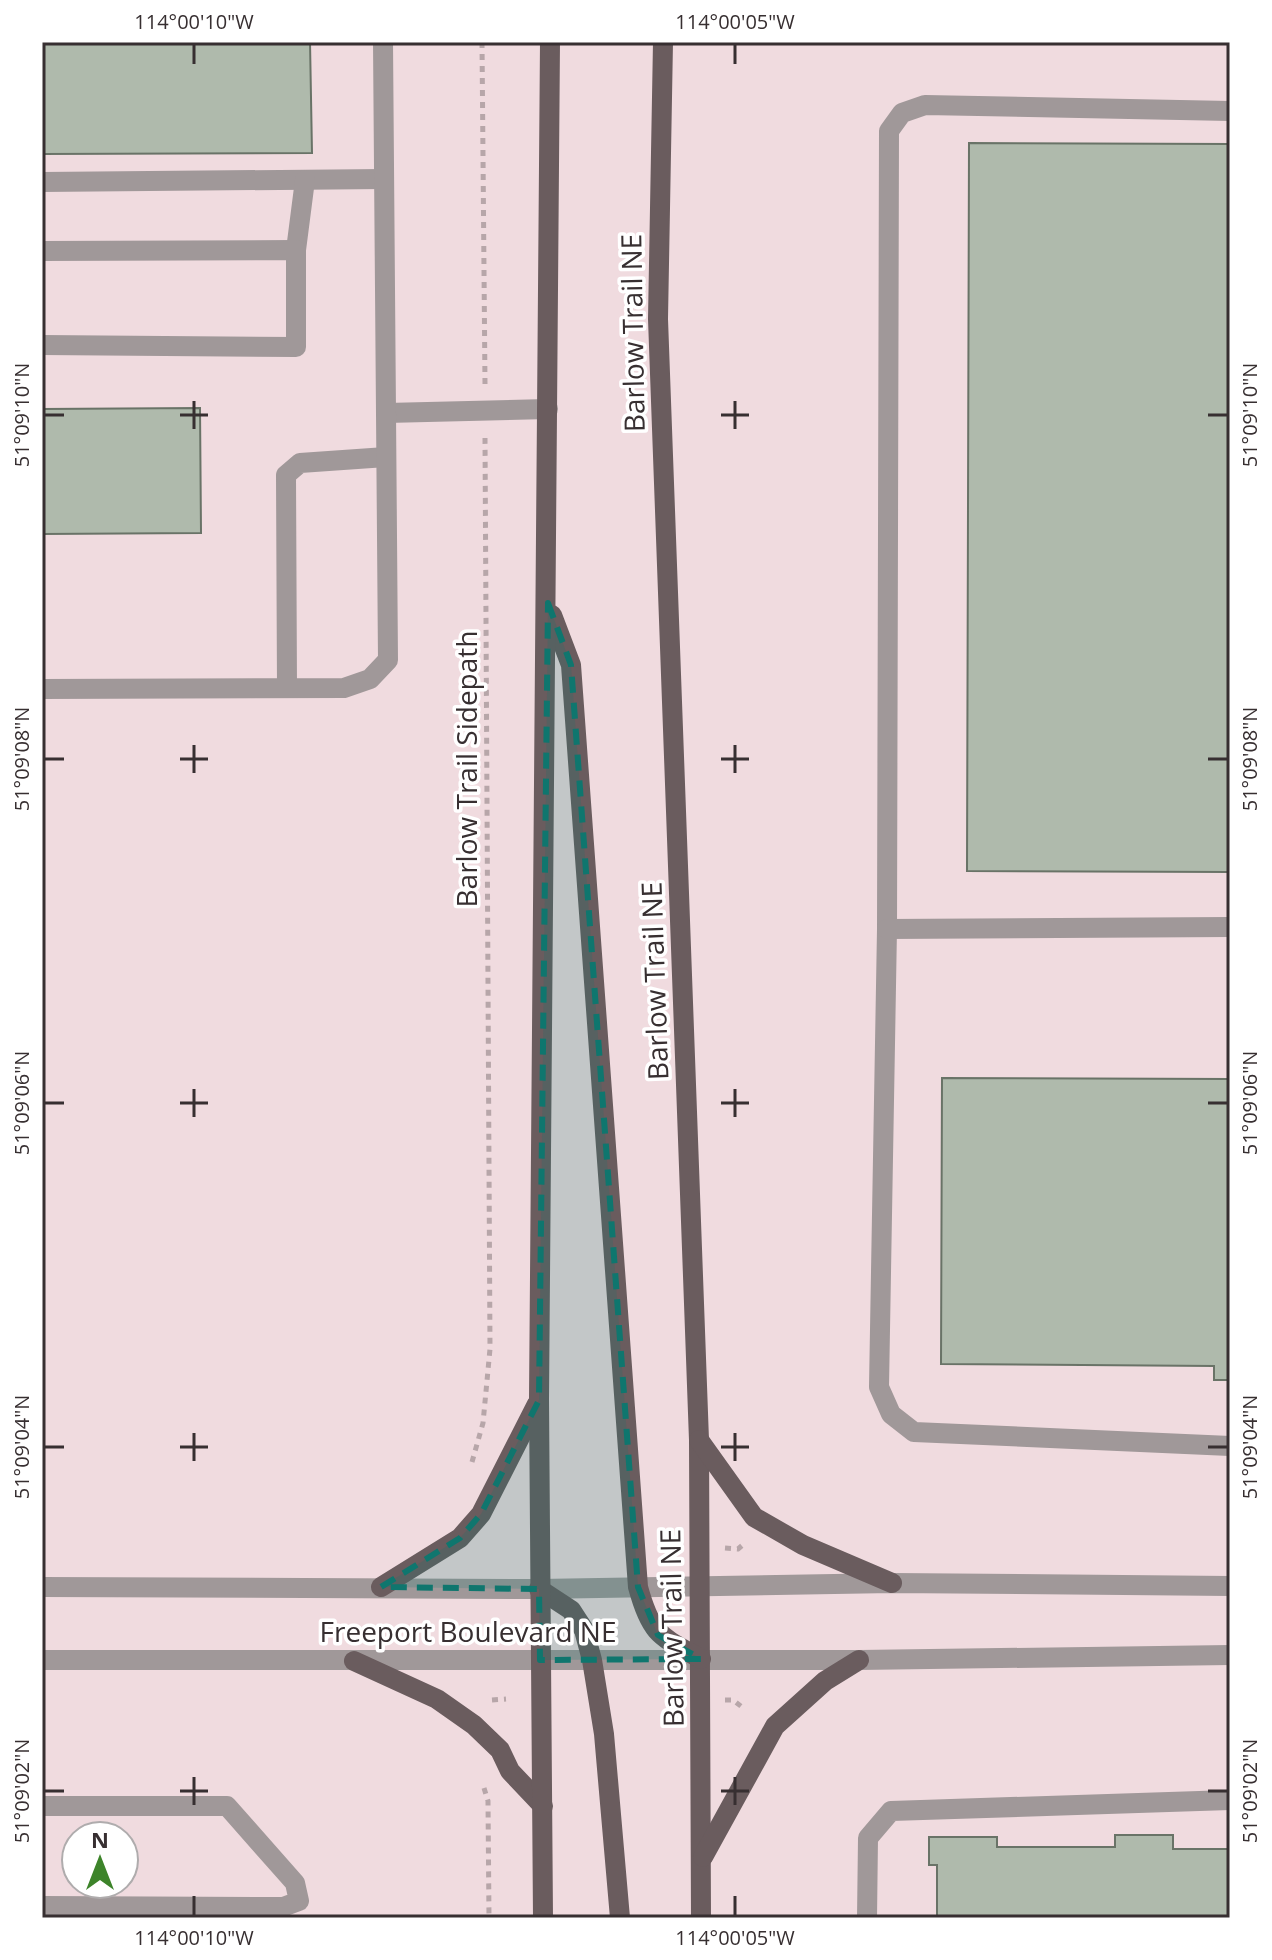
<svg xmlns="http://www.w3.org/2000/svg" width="1272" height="1960" font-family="'Open Sans',sans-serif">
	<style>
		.building { fill: #afbaac; stroke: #697367; stroke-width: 2 }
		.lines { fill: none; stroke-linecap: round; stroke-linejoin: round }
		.path { stroke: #b7a6a9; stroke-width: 5; stroke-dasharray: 6 6; stroke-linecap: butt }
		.minor { stroke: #a09899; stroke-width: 20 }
		.major { stroke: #6a5c5e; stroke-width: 20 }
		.marked { fill: #0f766e; fill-opacity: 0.2; stroke: #0f766e; stroke-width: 6; stroke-dasharray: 16 10; stroke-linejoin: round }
		.ticks { fill: none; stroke: #372f31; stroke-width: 3 }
		.labels { text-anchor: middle; stroke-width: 7; stroke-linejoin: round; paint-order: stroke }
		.street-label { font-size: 28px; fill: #372f31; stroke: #fff }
		.neatline { fill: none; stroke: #372f31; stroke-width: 3 }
		.ticks-label { font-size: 20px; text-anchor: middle; fill: #372f31 }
	</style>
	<rect width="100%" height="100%" fill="#f0dbdf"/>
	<g class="building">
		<path d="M42 42H310L312 153 42 154Z"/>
		<path d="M969 143 1230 144V872L967 871Z"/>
		<path d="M200 408 201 533 42 534V409Z"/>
		<path d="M942 1078 1230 1079V1380H1214V1366L941 1364Z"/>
		<path d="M1115 1835H1173V1849H1230V1918H937V1865H929V1837H997V1847H1115Z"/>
	</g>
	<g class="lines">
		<g class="path">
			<path d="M482 42 485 384"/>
			<path d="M472 1462 483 1423 490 1349 485 438"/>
			<path d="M725 1548 738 1549 745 1543"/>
			<path d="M492 1700 506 1699"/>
			<path d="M725 1700H733L742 1707"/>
			<path d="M484 1788 488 1801 489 1918"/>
		</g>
		<g class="minor">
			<path d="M1230 111 925 105 902 113 889 131 887 929 879 1387 891 1414 914 1432 1230 1446"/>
			<path d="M42 182 384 179"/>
			<path d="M296 250 305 180"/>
			<path d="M42 251 296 250V347L42 345"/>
			<path d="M386 413 548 409"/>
			<path d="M287 688 286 475 300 463 386 457"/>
			<path d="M42 689 344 688 370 679 388 660 383 42"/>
			<path d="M887 929 1230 927"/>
			<path d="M42 1587 539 1589 892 1583 1230 1586"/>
			<path d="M42 1660H859L1230 1655"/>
			<path d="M42 1806H227L295 1883 299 1901 283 1907 42 1906"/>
			<path d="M867 1918 868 1838 891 1811 1230 1800"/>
		</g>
		<g class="major">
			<path d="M663 42 658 319 699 1440 701 1918"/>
			<path d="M552 615 571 665 638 1587C651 1635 660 1636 701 1659"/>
			<path d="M699 1440 754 1517 803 1545 892 1583"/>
			<path d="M381 1587 460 1538 481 1514 537 1404"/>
			<path d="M539 1589 571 1610 584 1630 592 1660 604 1734 620 1918"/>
			<path d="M354 1661 437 1699 474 1725 500 1750 510 1771 543 1806"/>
			<path d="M703 1857 775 1726 825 1681 859 1660"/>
			<path d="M543 1918 539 1400 550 42"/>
		</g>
	</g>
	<path class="marked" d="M548 603 571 665 638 1587 658 1635 701 1659 540 1660 539 1589 381 1587 460 1538 481 1514 539 1400Z"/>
	<path class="ticks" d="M194 44V64M735 44V64M194 401V429M735 401V429M44 415H64M180 415H208M721 415H749M1208 415H1228M194 745V773M735 745V773M44 759H64M180 759H208M721 759H749M1208 759H1228M194 1089V1117M735 1089V1117M44 1103H64M180 1103H208M721 1103H749M1208 1103H1228M194 1433V1461M735 1433V1461M44 1447H64M180 1447H208M721 1447H749M1208 1447H1228M194 1777V1805M735 1777V1805M44 1791H64M180 1791H208M721 1791H749M1208 1791H1228M194 1896V1916M735 1896V1916"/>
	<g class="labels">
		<g class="street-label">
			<text transform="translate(633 333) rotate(-91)" y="10">Barlow Trail NE</text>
			<text transform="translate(467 769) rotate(-90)" y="10">Barlow Trail Sidepath</text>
			<text transform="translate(655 981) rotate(-92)" y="10">Barlow Trail NE</text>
			<text transform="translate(672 1628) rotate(-91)" y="10">Barlow Trail NE</text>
			<text x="468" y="1642">Freeport Boulevard NE</text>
		</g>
	</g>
	<rect width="1272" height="1960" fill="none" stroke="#ffffff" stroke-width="88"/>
	<g transform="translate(100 1860)"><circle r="38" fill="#ffffff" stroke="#afacad" stroke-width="2"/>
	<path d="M0-6L14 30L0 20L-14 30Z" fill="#3d842a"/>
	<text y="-12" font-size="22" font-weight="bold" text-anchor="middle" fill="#372f31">N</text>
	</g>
	<rect x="44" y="44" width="1184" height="1872" class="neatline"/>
	<g class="ticks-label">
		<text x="194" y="29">114°00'10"W</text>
		<text x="735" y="29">114°00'05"W</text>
		<text transform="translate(22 415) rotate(-90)" y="7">51°09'10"N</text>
		<text transform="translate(1250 415) rotate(-90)" y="7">51°09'10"N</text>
		<text transform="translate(22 759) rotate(-90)" y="7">51°09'08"N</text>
		<text transform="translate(1250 759) rotate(-90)" y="7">51°09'08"N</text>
		<text transform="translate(22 1103) rotate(-90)" y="7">51°09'06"N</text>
		<text transform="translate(1250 1103) rotate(-90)" y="7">51°09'06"N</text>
		<text transform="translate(22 1447) rotate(-90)" y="7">51°09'04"N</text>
		<text transform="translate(1250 1447) rotate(-90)" y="7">51°09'04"N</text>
		<text transform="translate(22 1791) rotate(-90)" y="7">51°09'02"N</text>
		<text transform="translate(1250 1791) rotate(-90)" y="7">51°09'02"N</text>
		<text x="194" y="1945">114°00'10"W</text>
		<text x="735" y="1945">114°00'05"W</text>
	</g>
</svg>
